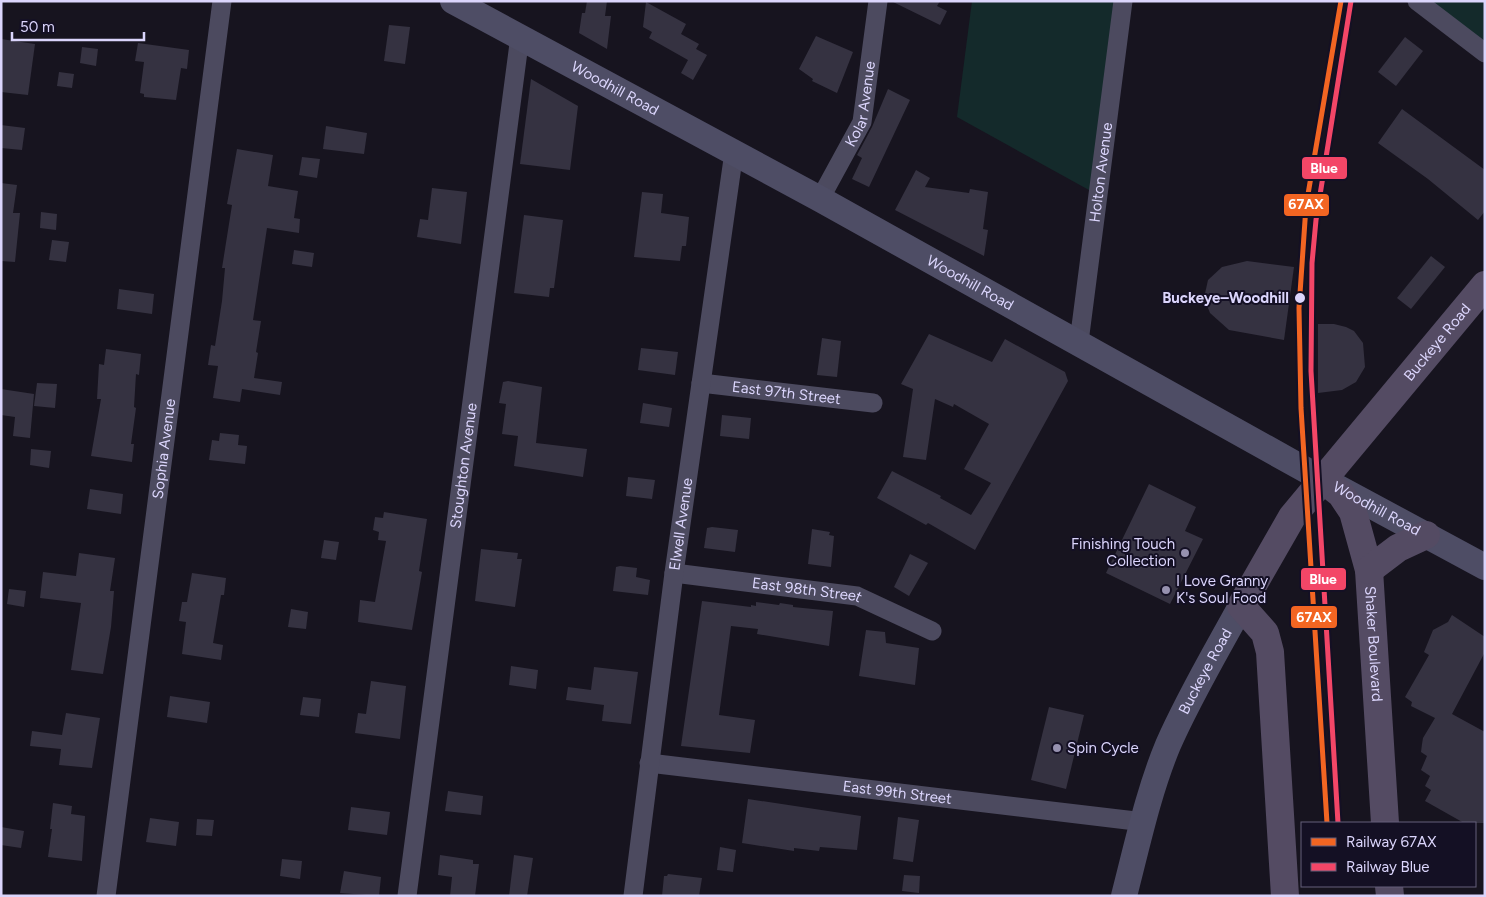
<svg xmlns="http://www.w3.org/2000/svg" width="1486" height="897" font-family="Figtree,sans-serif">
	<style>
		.green { fill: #142a2b }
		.building { fill: #353241 }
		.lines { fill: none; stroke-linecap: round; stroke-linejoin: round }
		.street { stroke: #4c4a5f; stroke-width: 19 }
		.secondary { stroke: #4e4d65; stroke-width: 26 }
		.primary { stroke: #544b63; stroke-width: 28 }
		.rail-1-casing { stroke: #141024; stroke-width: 9 }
		.rail-2-casing { stroke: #141024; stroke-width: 9 }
		.rail-1 { stroke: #f26522; stroke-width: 5 }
		.rail-2 { stroke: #f34667; stroke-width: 5 }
		.stop-dot { fill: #dbd5fc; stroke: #141024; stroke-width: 2 }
		.poi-dot { fill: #9691af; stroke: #141024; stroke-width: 2 }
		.labels { text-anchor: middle; stroke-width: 4; stroke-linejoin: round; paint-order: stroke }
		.street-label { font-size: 15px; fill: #dbd5fc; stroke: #141024 }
		.stop-label { font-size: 15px; font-weight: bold; fill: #dbd5fc; stroke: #141024; text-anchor: end }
		.poi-label { font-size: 15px; fill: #dbd5fc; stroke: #141024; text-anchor: start }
		.line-badge { stroke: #141024; stroke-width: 2 }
		.badge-label { font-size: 14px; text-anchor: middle; font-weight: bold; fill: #fff }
	</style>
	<rect width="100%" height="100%" fill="#17141f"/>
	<g class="green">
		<path d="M972 1H1123L1098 195 957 117Z"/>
		<path d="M1417 1H1485V47Z"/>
	</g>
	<g class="building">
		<path d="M587 1H607L605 16H611L607 49 579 33 582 13H585Z"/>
		<path d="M891 1H940L937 6 947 11 940 25Z"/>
		<path d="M646 2 686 24 681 34 699 44 696 49 707 55 693 80 681 73 688 60 649 38 652 32 643 27Z"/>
		<path d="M389 25 410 27 405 64 384 61Z"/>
		<path d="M816 36 853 52 837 93 812 81 813 79 799 69Z"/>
		<path d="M1405 37 1423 51 1396 86 1378 72Z"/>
		<path d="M1 39 35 44 28 95 1 92Z"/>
		<path d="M138 43 189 50 187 69 181 68 176 100 144 97V94L140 93 144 62 135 61Z"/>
		<path d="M82 47 98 49 96 66 80 63Z"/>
		<path d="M59 72 74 74 72 88 57 86Z"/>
		<path d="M531 79 578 106 570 170 520 164Z"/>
		<path d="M888 89 910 100 869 187 852 179 862 158 857 155 872 127Z"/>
		<path d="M1402 109 1485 170V211L1478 220 1428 179 1378 143Z"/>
		<path d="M1 125 25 128 22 150 1 148Z"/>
		<path d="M326 126 367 133 364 154 323 149Z"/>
		<path d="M237 149 273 155 268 186 298 191 294 218 300 219 299 233 267 228 253 320 261 321 256 352 258 353 254 378 282 382 280 395 242 389 240 402 213 398 218 366 208 365 211 345 215 346 222 301 225 268H222L232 205 227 204Z"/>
		<path d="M302 157 320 159 317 178 299 175Z"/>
		<path d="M916 170 930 178 925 187 969 193 970 189 988 192 983 229 988 230 984 256 895 210Z"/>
		<path d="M1 183 17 185 13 213H20L15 262 1 261Z"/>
		<path d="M432 188 467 192 461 244 417 237 420 219 428 220Z"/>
		<path d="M642 192 663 194 661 213 689 217 686 246H682L680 261 634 257Z"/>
		<path d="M41 212 57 214 56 230 40 228Z"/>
		<path d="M524 215 563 220 554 288H550L549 297 514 293Z"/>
		<path d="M52 240 69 242 66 262 49 260Z"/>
		<path d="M294 250 314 253 312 267 292 264Z"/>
		<path d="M1431 256 1445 267 1411 309 1397 298Z"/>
		<path d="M1247 261 1294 267 1284 340 1229 330 1210 313 1204 298 1208 280 1222 267Z"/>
		<path d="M119 289 154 294 152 314 117 309Z"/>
		<path d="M1318 324H1334L1346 327 1354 331 1363 343 1365 367 1356 382 1342 390 1318 393Z"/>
		<path d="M929 334 992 362 1005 339 1065 372 1068 381 975 550 928 523 926 525 877 498 892 471 941 496 940 498 971 515 991 483 964 469 989 424 954 404 953 407 935 399 926 460 903 457 913 389 901 384Z"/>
		<path d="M822 338 841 341 837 377 817 375Z"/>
		<path d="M641 348 678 352 675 375 638 370Z"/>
		<path d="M106 349 141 354 139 375 136 374 134 407 136 408 131 444H134L132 462 91 456 101 399H97L99 364 104 365Z"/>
		<path d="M508 381 542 387 536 443 587 449 583 477 514 466 518 436 502 434 506 404 499 403 503 382Z"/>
		<path d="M37 383 57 384 55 408 34 406Z"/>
		<path d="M1 389 34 394 30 438 13 436 15 417 1 415Z"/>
		<path d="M643 403 672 408 669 427 640 423Z"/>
		<path d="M722 415 751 418 749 439 720 436Z"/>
		<path d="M220 433 239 435 238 445 247 446 245 464 209 460 212 440 219 441Z"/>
		<path d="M31 449 51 451 49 468 30 465Z"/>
		<path d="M628 477 655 480 652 499 626 496Z"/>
		<path d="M1149 484 1196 507 1185 531 1203 539 1170 604 1106 573Z"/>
		<path d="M90 489 123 494 121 514 87 509Z"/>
		<path d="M384 512 427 519 419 571 422 572 412 630 358 622 360 600 375 602 386 541 378 540 379 532 373 530 375 517 383 518Z"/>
		<path d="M712 527 738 530 735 552 704 548 707 528Z"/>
		<path d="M812 529 830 532 829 535 834 536 831 567 808 564Z"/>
		<path d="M324 540 339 542 336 560 321 558Z"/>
		<path d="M481 549 518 553 517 559H522L515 607 475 601Z"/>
		<path d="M79 553 115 558 110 591H114L111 627 103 674 71 670 81 603 40 598 43 572 76 576Z"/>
		<path d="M910 554 928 563 909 596 894 587Z"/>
		<path d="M620 566 637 568 636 577 650 580 648 595 613 591 616 567Z"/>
		<path d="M192 573 226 578 224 595H221L213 643 223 645 221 660 182 654 186 622 179 621 182 602H187Z"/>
		<path d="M9 589 26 591 24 607 7 604Z"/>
		<path d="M702 601 751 607V605L756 606V602L779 605 780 603 793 605V607L833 611 829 646 757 634 758 629 731 626 719 715 755 720 750 753 681 746Z"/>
		<path d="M291 609 308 612 306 629 288 627Z"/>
		<path d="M1452 615 1485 637V652L1452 714 1485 732V823H1464L1425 801 1431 790 1425 786 1430 776 1421 770 1427 756 1421 752 1422 744 1423 738 1435 718 1411 706 1412 702 1405 697 1429 655 1424 652 1433 630 1448 622Z"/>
		<path d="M866 630 885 632 886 643 919 648 915 685 859 676Z"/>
		<path d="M511 666 538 670 536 689 509 685Z"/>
		<path d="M594 667 638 672 631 724 602 721 604 705 566 700 568 687 591 690Z"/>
		<path d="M371 681 406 686 400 739 355 733 358 713 366 714Z"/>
		<path d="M170 696 210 702 207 723 167 717Z"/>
		<path d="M303 697 321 699 319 717 300 715Z"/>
		<path d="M1049 707 1084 715 1066 789 1031 780Z"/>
		<path d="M66 713 100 718 92 768 59 765 61 749 30 746 32 731 62 735Z"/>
		<path d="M448 791 483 796 481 815 445 811Z"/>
		<path d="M748 799 861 816 857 850 820 847 819 851 794 848V851L742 843Z"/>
		<path d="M53 803 72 806 71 814 85 816 82 861 48 857 52 829H50Z"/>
		<path d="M351 807 390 812 387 835 348 830Z"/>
		<path d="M898 817 919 820 913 862 893 859Z"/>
		<path d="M150 818 179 822 176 846 146 842Z"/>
		<path d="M197 819 214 820 212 836 196 835Z"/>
		<path d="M1 827 24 831 21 848 1 845Z"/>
		<path d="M720 847 736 850 733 872 717 870Z"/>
		<path d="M440 855 473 860V864H479L475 896H450L452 877 438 875Z"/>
		<path d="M514 855 533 858 527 896H509Z"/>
		<path d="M282 859 302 861 300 879 280 876Z"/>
		<path d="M344 871 381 877 379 896 340 893Z"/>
		<path d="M668 874 702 878 699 896H662L664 876H667Z"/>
		<path d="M904 875 920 876 919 893 902 891Z"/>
	</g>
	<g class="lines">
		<g class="street">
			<path d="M1417 1 1485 53"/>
			<path id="s1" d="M820 199 862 122 878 1"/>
			<path id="s2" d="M1079 342 1123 1"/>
			<path id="s3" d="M701 383 873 403"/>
			<path id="s4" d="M674 573 857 596 932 631"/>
			<path id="s5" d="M649 763 1144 822"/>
			<path id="s6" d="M106 896 222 1"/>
			<path id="s7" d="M407 896 520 36"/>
			<path id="s8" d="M633 896 674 573 734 152"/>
		</g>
		<g class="secondary">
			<path id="s9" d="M453 1 820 199 1322 479 1485 567"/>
			<path id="s10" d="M1124 896C1137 846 1148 793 1168 745 1189 697 1216 652 1241 606"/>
		</g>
		<g class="primary">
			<path id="s11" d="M1322 479 1341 494 1353 512 1369 570 1385 823"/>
			<path d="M1369 570 1398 548 1426 535"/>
			<path d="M1389 886 1390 896"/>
			<path id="s12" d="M1285 896 1270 652 1265 633 1241 606 1292 517 1485 285"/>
		</g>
		<defs>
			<path id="rail-1" d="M1327 823 1301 408 1299 308 1306 206 1341 1"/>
			<path id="rail-2" d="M1338 823 1311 371 1312 263 1316 220 1351 1"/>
		</defs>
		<use href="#rail-1" class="rail-1-casing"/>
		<use href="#rail-2" class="rail-2-casing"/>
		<use href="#rail-1" class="rail-1"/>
		<use href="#rail-2" class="rail-2"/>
	</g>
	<circle class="stop-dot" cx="1300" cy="298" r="6"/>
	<g class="poi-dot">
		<circle cx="1185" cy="553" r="5"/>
		<circle cx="1166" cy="590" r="5"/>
		<circle cx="1057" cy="748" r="5"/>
	</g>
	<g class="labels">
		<g class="street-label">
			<text dy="5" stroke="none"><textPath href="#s9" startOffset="184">Woodhill Road</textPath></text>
			<text dy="5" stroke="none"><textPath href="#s1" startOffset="105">Kolar Avenue</textPath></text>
			<text dy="5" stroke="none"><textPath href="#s2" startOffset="171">Holton Avenue</textPath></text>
			<text dy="5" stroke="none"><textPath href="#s9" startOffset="589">Woodhill Road</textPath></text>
			<text dy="5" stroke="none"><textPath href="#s12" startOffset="630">Buckeye Road</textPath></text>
			<text dy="5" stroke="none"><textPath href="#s3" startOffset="86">East 97th Street</textPath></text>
			<text dy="5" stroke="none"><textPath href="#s6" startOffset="451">Sophia Avenue</textPath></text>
			<text dy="5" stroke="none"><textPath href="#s7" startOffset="434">Stoughton Avenue</textPath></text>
			<text dy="5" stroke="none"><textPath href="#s9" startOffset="1054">Woodhill Road</textPath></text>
			<text dy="5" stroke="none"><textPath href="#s8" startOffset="375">Elwell Avenue</textPath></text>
			<text dy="5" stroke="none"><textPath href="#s4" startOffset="134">East 98th Street</textPath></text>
			<text dy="5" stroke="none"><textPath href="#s11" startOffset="180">Shaker Boulevard</textPath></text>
			<text dy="5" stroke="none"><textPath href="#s10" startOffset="240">Buckeye Road</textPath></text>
			<text dy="5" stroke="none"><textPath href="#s5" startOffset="250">East 99th Street</textPath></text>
		</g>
		<g class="stop-label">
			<text x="1289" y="303">Buckeye–Woodhill</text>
		</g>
		<g class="poi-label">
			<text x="1175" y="549" text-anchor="end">Finishing Touch<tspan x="1175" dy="17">Collection</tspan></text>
			<text x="1176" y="586">I Love Granny<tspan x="1176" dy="17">K's Soul Food</tspan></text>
			<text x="1067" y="753">Spin Cycle</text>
		</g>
	</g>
	<g class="line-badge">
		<rect x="1301" y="156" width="47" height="24" rx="5" fill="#f34667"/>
		<rect x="1283" y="193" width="47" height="24" rx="5" fill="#f26522"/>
		<rect x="1300" y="567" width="47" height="24" rx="5" fill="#f34667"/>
		<rect x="1290" y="605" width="48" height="24" rx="5" fill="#f26522"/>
	</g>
	<g class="badge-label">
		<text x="1324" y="173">Blue</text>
		<text x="1306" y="209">67AX</text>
		<text x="1323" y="584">Blue</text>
		<text x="1314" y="622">67AX</text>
	</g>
	<rect width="1486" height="897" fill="none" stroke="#dbd5fc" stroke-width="5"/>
	<rect x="1301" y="822" width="175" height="65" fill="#141024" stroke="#645f7a"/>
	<rect x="1311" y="838" width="25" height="8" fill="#f26522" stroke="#645f7a"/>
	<text x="1346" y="847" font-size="15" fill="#dbd5fc">Railway 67AX</text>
	<rect x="1311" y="863" width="25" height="8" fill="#f34667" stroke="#645f7a"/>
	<text x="1346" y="872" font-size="15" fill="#dbd5fc">Railway Blue</text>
	<path d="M12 32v8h132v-8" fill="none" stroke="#dbd5fc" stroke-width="2.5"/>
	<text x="20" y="32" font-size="15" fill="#dbd5fc" stroke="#141024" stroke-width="4" paint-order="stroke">50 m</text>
</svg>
